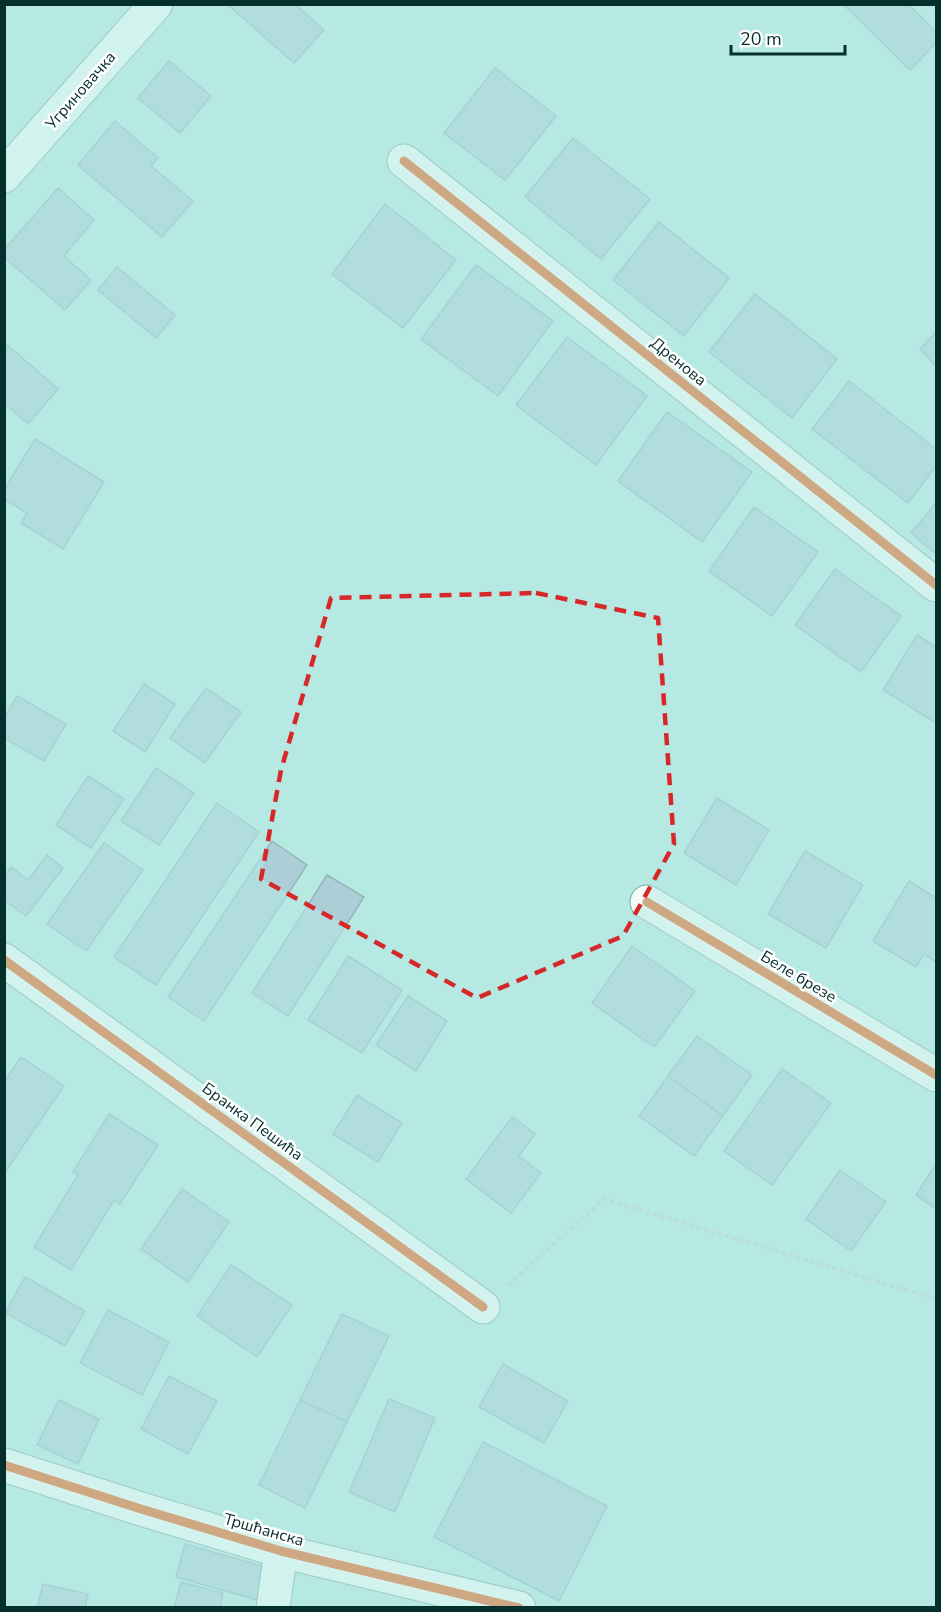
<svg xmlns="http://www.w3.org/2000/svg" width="941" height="1612" font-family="'Nunito Sans',sans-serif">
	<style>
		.building { fill: #accfd7; stroke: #95b5bb; stroke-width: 1.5 }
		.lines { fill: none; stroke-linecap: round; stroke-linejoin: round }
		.minor-casing { stroke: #7da6a2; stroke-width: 35 }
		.secondary-casing { stroke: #7da6a2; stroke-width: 35 }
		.path { stroke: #c0d0ce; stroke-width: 4; stroke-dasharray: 4.5 3; stroke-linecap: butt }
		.minor { stroke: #f4fcfb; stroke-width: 33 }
		.secondary { stroke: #f4fcfb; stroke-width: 33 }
		.cycleway-casing { stroke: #fff; stroke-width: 13 }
		.cycleway { stroke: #e8590c; stroke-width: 9 }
		.marked { fill: none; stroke: #d62828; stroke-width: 4.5; stroke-dasharray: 12 8; stroke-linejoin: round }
		.labels { text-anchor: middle; stroke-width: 5; stroke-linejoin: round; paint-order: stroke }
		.street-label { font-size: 16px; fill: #052f2b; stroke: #fff }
	</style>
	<rect width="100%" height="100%" fill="#b7e9e3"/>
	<g class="building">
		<path d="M227 4H295L324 30 294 63Z"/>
		<path d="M843 4H908L936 32V43L910 70Z"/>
		<path d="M169 61 211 96 180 133 138 98Z"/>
		<path d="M495 68 556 116 505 180 444 133Z"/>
		<path d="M115 121 158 158 151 166 193 201 162 237 78 165Z"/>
		<path d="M573 138 650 199 601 259 525 197Z"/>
		<path d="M58 188 94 220 64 256 91 280 65 310 4 257V250Z"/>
		<path d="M385 204 456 260 403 328 332 274Z"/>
		<path d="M659 222 729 278 684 336 613 280Z"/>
		<path d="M476 265 553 321 498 396 421 339Z"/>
		<path d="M117 267 175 315 156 338 98 290Z"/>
		<path d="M755 294 837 359 792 418 709 352Z"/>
		<path d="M936 332V366L920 349Z"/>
		<path d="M567 337 647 396 596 465 516 405Z"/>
		<path d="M4 342 58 389 28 424 4 403Z"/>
		<path d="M849 381 936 449V466L908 503 812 429Z"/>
		<path d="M667 412 752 472 702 542 618 481Z"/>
		<path d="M35 439 104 482 63 549 21 523 27 513 4 499V490Z"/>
		<path d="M936 503V554L911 533Z"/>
		<path d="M754 507 818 552 772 616 709 571Z"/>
		<path d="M835 569 901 616 861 672 795 625Z"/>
		<path d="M917 635 936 647V723L883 690Z"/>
		<path d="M144 684 175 704 145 752 113 731Z"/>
		<path d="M206 688 241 712 205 763 170 738Z"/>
		<path d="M17 696 66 724 44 761 4 738V718Z"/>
		<path d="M156 768 194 793 159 845 121 821Z"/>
		<path d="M88 776 124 799 91 848 56 825Z"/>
		<path d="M717 798 769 830 736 885 684 853Z"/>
		<path d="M217 803 259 832 156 985 114 957Z"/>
		<path d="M272 841 307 865 204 1021 168 997Z"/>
		<path d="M104 843 143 870 86 951 47 924Z"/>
		<path d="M805 851 863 885 826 948 768 914Z"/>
		<path d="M47 855 63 868 26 916 4 900V876L11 867 28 880Z"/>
		<path d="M327 875 364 897 288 1016 252 993Z"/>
		<path d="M909 881 936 898V962L924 954 916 967 873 941Z"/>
		<path d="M632 946 695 991 654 1047 592 1003Z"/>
		<path d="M348 956 402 990 362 1053 308 1020Z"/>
		<path d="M408 996 447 1021 416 1071 376 1045Z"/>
		<path d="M697 1036 752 1075 723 1116 668 1076Z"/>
		<path d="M21 1057 64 1086 4 1174V1082Z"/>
		<path d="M782 1069 831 1103 772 1185 724 1151Z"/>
		<path d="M668 1076 723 1116 694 1156 639 1116Z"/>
		<path d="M357 1095 402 1123 378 1162 333 1134Z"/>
		<path d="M109 1114 158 1145 120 1204 114 1200 71 1270 34 1247 78 1175 73 1172Z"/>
		<path d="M512 1117 535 1134 519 1156 541 1173 511 1213 466 1179Z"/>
		<path d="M936 1164V1209L916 1195Z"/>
		<path d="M840 1170 886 1202 851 1251 806 1219Z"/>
		<path d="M182 1189 229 1222 188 1282 141 1249Z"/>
		<path d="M231 1265 292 1305 257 1357 197 1316Z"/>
		<path d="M25 1277 85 1311 65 1346 5 1313Z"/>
		<path d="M108 1310 169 1342 142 1395 80 1363Z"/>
		<path d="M342 1314 389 1336 347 1422 300 1400Z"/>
		<path d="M503 1364 568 1401 544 1443 479 1407Z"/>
		<path d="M169 1376 217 1401 188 1454 141 1429Z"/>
		<path d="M389 1399 435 1418 395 1512 349 1492Z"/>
		<path d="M59 1400 99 1419 78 1464 37 1445Z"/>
		<path d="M300 1400 347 1422 305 1508 259 1485Z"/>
		<path d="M483 1442 607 1506 559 1601 434 1537Z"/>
		<path d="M185 1544 266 1567 257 1600 176 1577Z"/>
		<path d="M181 1582 223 1593 220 1608H174Z"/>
		<path d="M43 1584 88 1594 85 1608H37Z"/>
	</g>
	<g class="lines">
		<defs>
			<g id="minor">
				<path d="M404 161 936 585"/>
				<path d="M647 902 936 1075"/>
				<path d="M4 960 483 1307"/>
				<path d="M4 1465 141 1509 281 1551 519 1608"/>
				<path d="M273 1608 281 1551"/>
			</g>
			<path id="secondary" d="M4 176 156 4"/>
		</defs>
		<use href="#minor" class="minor-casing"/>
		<use href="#secondary" class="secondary-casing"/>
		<path class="path" d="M508 1285 604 1199 936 1299"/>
		<use href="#minor" class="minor"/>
		<use href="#secondary" class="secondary"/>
		<defs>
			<g id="cycleway">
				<path d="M404 161 936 585"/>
				<path d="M647 902 936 1075"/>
				<path d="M4 960 483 1307"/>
				<path d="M4 1465 141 1509 281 1551 519 1608"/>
			</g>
		</defs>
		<use href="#cycleway" class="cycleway-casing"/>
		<use href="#cycleway" class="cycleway"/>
	</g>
	<path d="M0 0H941V1612H0ZM536 593 658 618 674 844 623 936 477 998 261 879 281 770 331 598Z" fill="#b7e9e3" fill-opacity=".55" fill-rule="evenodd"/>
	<path class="marked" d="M536 593 658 618 674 844 623 936 477 998 261 879 281 770 331 598Z"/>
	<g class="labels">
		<g class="street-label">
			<text transform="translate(80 90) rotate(-49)" y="6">Угриновачка</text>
			<text transform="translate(679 361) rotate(39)" y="6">Дренова</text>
			<text transform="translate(799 976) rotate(31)" y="6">Беле брезе</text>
			<text transform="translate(253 1121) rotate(36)" y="6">Бранка Пешића</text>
			<text transform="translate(264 1529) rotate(16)" y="6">Тршћанска</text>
		</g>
	</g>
	<rect width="941" height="1612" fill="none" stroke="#052f2b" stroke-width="12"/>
	<path d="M731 45v9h114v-9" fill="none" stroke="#052f2b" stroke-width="3"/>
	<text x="740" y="45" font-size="18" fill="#052f2b" stroke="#ffffff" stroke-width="4.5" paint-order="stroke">20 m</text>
</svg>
